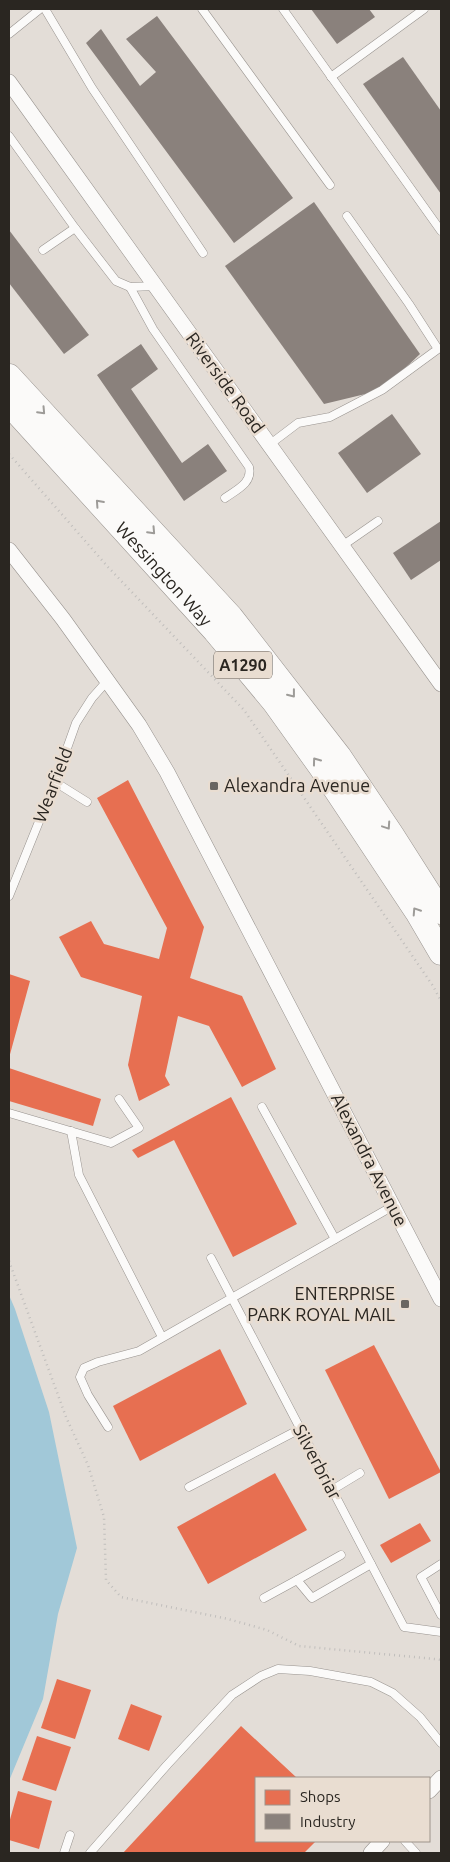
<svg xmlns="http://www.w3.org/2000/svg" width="450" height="1862" font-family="Ubuntu,sans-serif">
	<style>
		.water { fill: #a1c8d8 }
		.shops { fill: #e76f51 }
		.industry { fill: #8a817c }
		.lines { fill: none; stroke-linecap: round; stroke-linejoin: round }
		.service-casing { stroke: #98938f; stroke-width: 9 }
		.minor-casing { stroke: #98938f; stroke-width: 16 }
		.primary-casing { stroke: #98938f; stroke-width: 25 }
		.path { stroke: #c0bebc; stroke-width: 2.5; stroke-dasharray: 1 4; stroke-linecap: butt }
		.service { stroke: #fbfaf9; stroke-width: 8 }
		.minor { stroke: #fbfaf9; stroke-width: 15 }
		.primary { stroke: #fbfaf9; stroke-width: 24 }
		.oneway { stroke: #9d9b98 }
		.poi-dot { fill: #6b6661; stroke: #e9ddd1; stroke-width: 2 }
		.labels { text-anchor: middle; stroke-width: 5; stroke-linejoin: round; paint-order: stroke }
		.shield { fill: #e9ddd1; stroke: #635d56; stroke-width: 1 }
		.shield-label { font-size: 16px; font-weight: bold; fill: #2a2621 }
		.street-label { font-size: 18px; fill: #2a2621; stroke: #e9ddd1 }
		.poi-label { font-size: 18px; fill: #2a2621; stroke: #e9ddd1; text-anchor: start }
	</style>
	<rect width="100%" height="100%" fill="#e3ddd7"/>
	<path class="water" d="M9 1295 15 1309 49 1412 77 1548 58 1614 43 1699 9 1781Z"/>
	<g class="shops">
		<path d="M128 780 204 927 190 978 242 996 276 1069 242 1087 209 1026 178 1016 165 1076 170 1085 139 1101 128 1065 142 996 81 977 59 937 91 921 104 944 159 959 167 928 97 798Z"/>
		<path d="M9 974 30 981 9 1058Z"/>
		<path d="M9 1068 101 1099 93 1126 9 1101Z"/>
		<path d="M231 1097 297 1224 233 1257 174 1140 138 1158 132 1150Z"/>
		<path d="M374 1345 441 1472 389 1499 325 1370Z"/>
		<path d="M220 1349 247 1404 140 1461 113 1406Z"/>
		<path d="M275 1473 307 1530 208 1584 177 1527Z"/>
		<path d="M420 1523 431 1541 391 1563 380 1545Z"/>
		<path d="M57 1679 91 1690 75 1739 41 1728Z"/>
		<path d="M131 1704 162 1716 149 1751 118 1739Z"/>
		<path d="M241 1726 297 1778H256V1841H316L304 1853H123Z"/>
		<path d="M37 1736 71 1747 56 1791 22 1780Z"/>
		<path d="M18 1791 52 1801 39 1849 9 1840V1823Z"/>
	</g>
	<g class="industry">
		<path d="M311 9H369L375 17 337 44Z"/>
		<path d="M157 16 293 198 234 243 86 43 101 29 140 86 156 72 126 39Z"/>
		<path d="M403 57 441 111V194L363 84Z"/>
		<path d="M314 202 420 354 382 390 324 404 225 266Z"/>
		<path d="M9 230 89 335 64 354 9 283Z"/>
		<path d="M141 344 158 369 131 389 182 463 208 444 227 471 184 501 97 375Z"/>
		<path d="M392 414 421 454 367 493 338 453Z"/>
		<path d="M441 521V560L411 580 393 553Z"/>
	</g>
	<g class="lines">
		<defs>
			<g id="service">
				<path d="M45 9 92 88 203 253"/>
				<path d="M202 9 330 185"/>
				<path d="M283 9 441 231"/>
				<path d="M9 34 40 9"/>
				<path d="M331 77 424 9"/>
				<path d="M9 136 75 228"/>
				<path d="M43 250 75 228 116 281 130 287 155 286"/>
				<path d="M130 287 153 329 249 467C253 483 236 490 225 498"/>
				<path d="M269 445 298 423 330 417 382 390 438 349 409 304 347 216"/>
				<path d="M342 546 378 521"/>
				<path d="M55 782 87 802"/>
				<path d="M9 896 55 782 76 723 92 698 108 680"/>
				<path d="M262 1107 335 1239"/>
				<path d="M9 1113 111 1143 139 1128 119 1099"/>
				<path d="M71 1131 79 1175 162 1337"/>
				<path d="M211 1258 404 1627 441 1632"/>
				<path d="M108 1427 88 1395 80 1377 84 1368 98 1362 139 1351 393 1206"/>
				<path d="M189 1487 300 1429"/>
				<path d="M332 1490 360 1473"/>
				<path d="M341 1555 297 1580 312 1598 371 1564"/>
				<path d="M441 1564 421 1577 441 1615"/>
				<path d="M264 1598 297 1580"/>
				<path d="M405 1841 416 1853"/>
				<path d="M64 1853 70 1835"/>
				<path d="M90 1853 167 1765 232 1695 261 1676 278 1669 310 1671 371 1682 393 1693 420 1717 441 1743"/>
			</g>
			<g id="minor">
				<path d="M9 82 441 684"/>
				<path d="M9 550 63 619 139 725 167 772 441 1299"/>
				<path d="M429 1791 441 1778"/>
				<path d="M371 1853 382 1841"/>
			</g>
			<g id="primary">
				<path d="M9 376 231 617 339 756 392 835 441 912"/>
				<path id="s1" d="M9 404 215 631 274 702 322 769 417 912 441 953"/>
			</g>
		</defs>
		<use href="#service" class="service-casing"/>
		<use href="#minor" class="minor-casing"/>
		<use href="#primary" class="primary-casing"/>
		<g class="path">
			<path d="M9 454 108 567 244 710 433 986 441 1001"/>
			<path d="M9 1261 66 1417 88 1465 104 1517 106 1580 121 1597 228 1619 267 1630 299 1646 435 1659 441 1660"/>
		</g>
		<use href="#service" class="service"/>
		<use href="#minor" class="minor"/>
		<use href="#primary" class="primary"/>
	</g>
	<defs><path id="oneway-chevron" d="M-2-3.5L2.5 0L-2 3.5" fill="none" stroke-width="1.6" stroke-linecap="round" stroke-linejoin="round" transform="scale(1.25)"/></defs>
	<g class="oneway">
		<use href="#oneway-chevron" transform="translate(42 411) rotate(47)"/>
		<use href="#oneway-chevron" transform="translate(99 503) rotate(-132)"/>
		<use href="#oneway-chevron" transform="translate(152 531) rotate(47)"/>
		<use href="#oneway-chevron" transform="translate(292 694) rotate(52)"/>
		<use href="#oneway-chevron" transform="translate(316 761) rotate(-126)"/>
		<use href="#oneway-chevron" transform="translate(387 826) rotate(56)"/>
		<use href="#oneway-chevron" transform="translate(416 911) rotate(-123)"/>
	</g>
	<g class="poi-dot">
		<rect x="209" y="781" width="10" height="10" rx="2.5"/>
		<rect x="400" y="1299" width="10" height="10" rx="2.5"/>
	</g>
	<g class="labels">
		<rect class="shield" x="214" y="651.5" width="58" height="27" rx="4"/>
		<g class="shield-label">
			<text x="243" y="671">A1290</text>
		</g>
		<g class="street-label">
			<text transform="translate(225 383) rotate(54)" y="6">Riverside Road</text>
			<text dy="6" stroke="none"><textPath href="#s1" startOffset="230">Wessington Way</textPath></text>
			<text transform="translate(53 785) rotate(-69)" y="6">Wearfield</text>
			<text transform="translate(369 1160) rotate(63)" y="6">Alexandra Avenue</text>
			<text transform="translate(317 1462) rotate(62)" y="6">Silverbriar</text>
		</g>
		<g class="poi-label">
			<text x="224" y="792">Alexandra Avenue</text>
			<text x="395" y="1300" text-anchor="end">ENTERPRISE<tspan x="395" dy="21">PARK ROYAL MAIL</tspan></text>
		</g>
	</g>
	<rect width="450" height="1862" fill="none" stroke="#2a2621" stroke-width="20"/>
	<rect x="255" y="1777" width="175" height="65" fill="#e9ddd1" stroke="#9d948b"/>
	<rect x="265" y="1790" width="25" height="15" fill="#e76f51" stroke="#9d948b"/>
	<text x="300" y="1802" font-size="15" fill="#2a2621">Shops</text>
	<rect x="265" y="1814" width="25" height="15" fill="#8a817c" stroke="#9d948b"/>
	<text x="300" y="1827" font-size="15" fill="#2a2621">Industry</text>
</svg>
